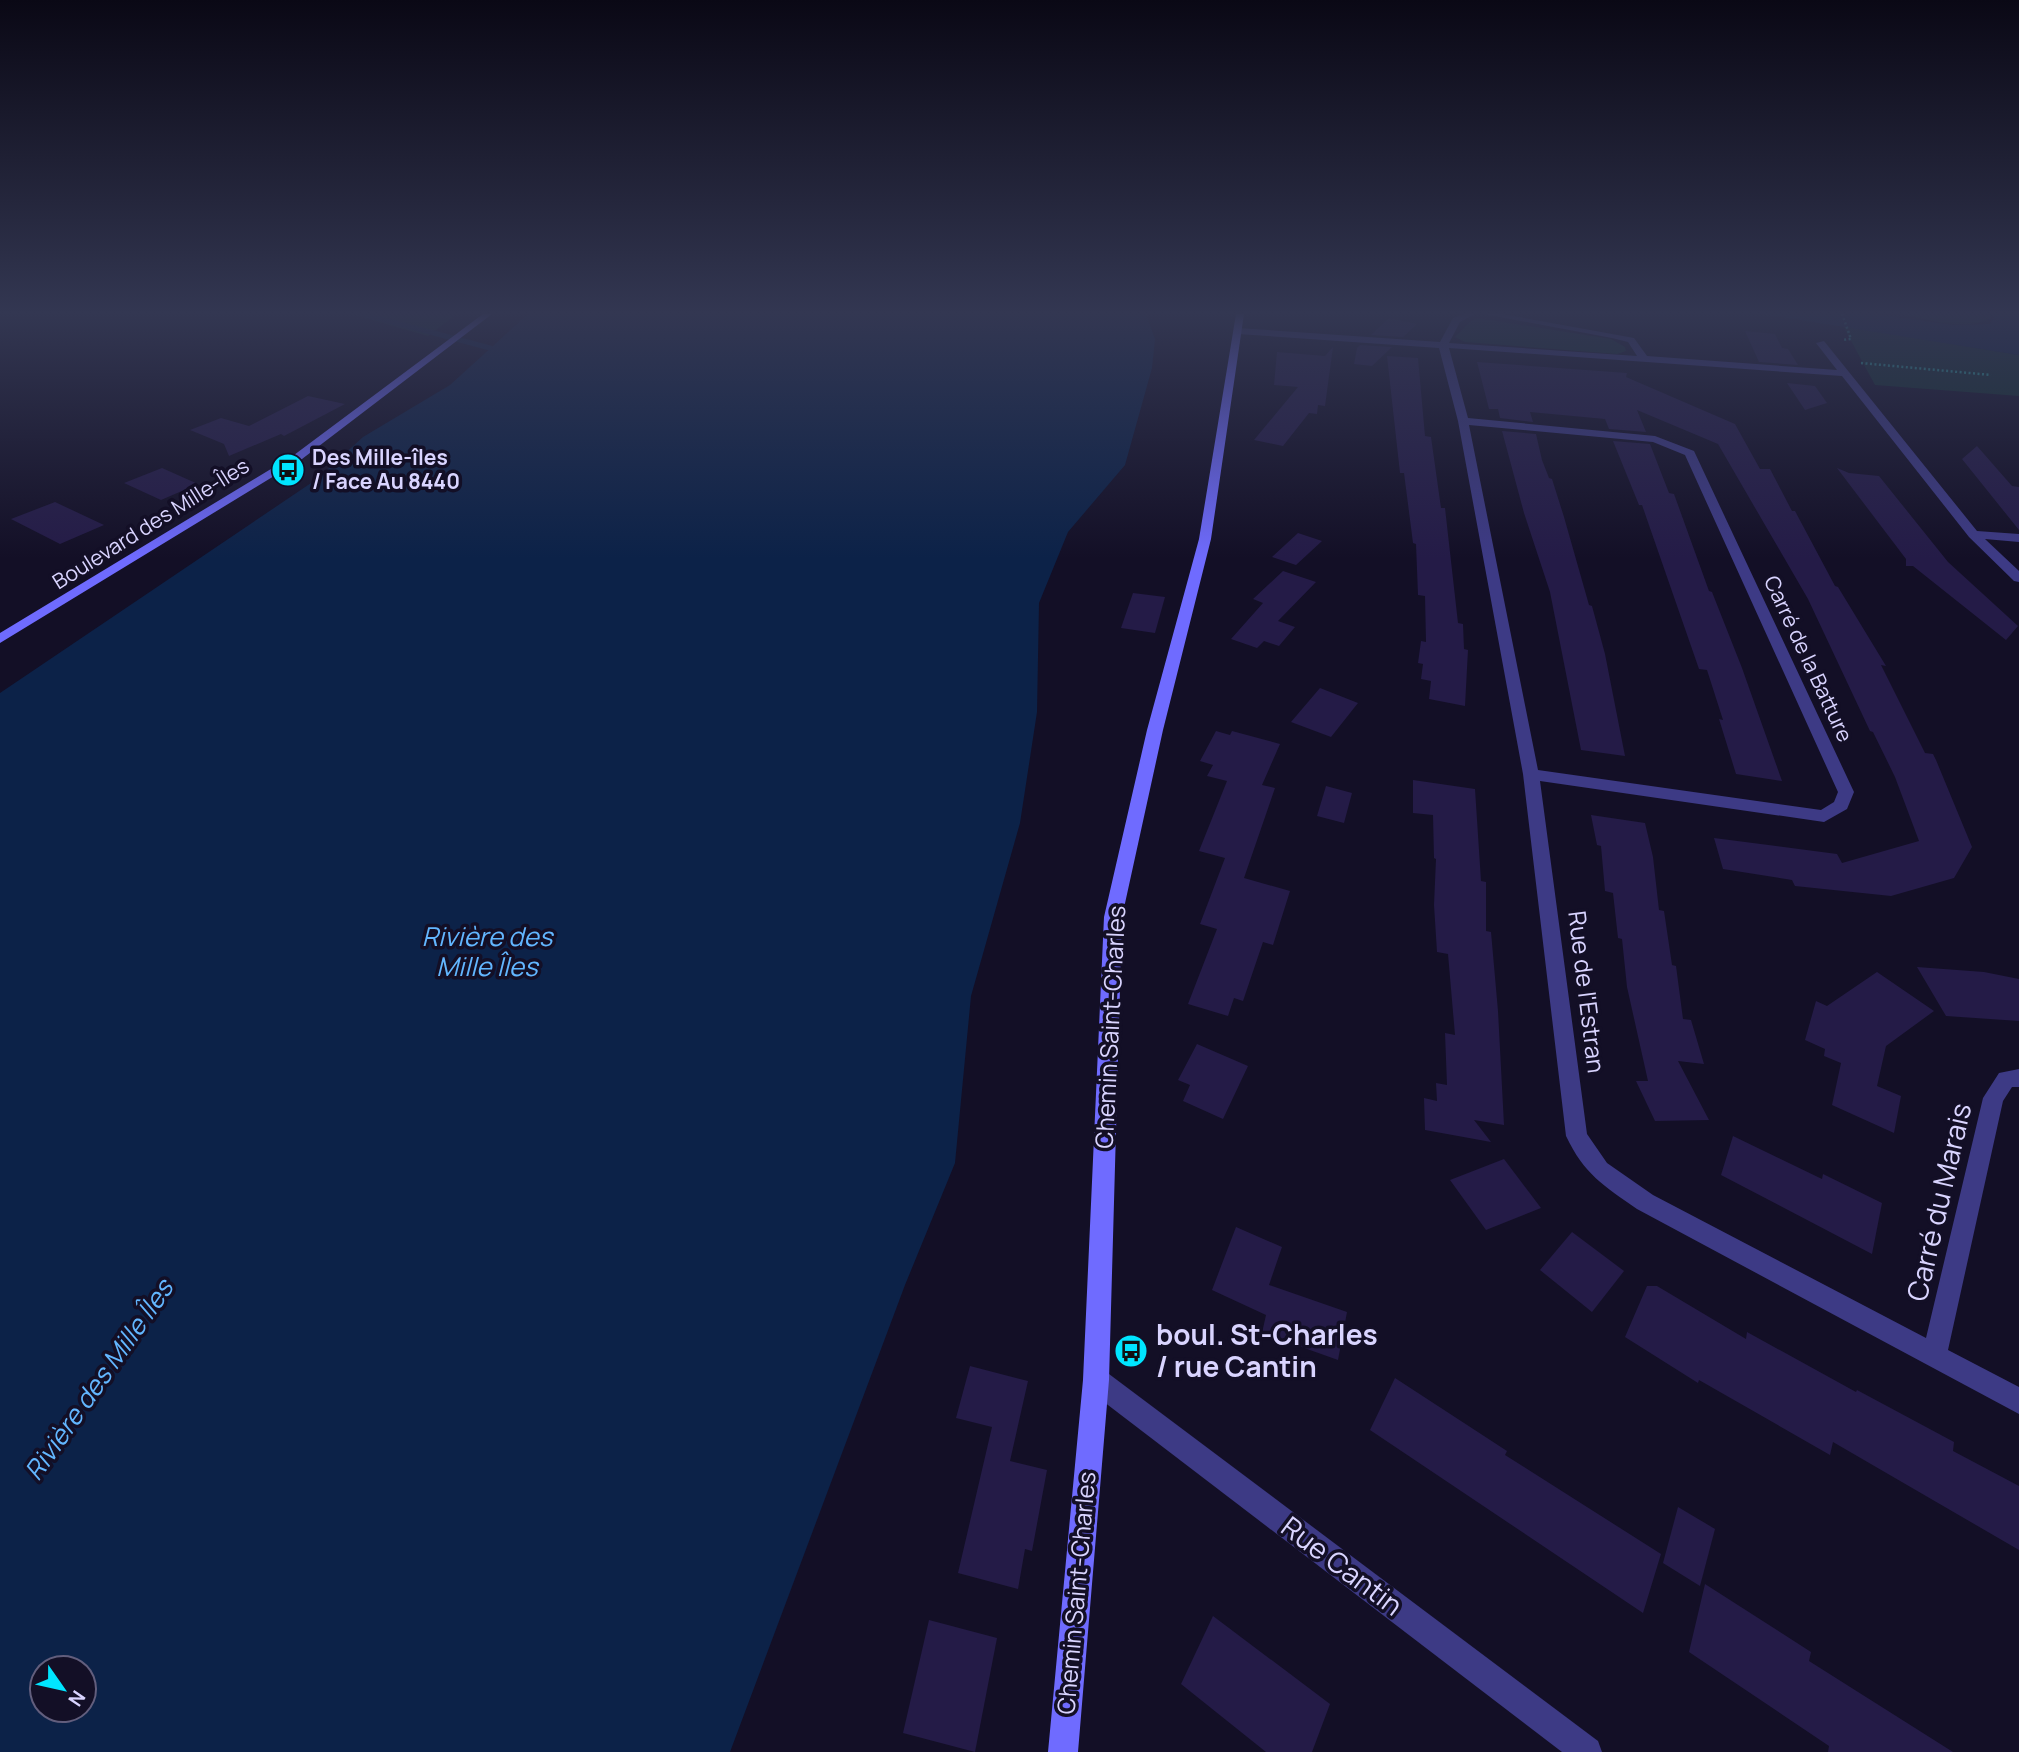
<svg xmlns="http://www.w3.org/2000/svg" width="2019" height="1752" font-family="Manrope,sans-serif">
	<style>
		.green { fill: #12302f }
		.water { fill: #0c2248; fill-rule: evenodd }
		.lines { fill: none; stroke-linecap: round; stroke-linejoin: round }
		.stream { stroke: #0c2248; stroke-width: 5 }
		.building { fill: #241b47 }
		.path { stroke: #2fb8b0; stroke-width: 2.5; stroke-dasharray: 2 2.5; stroke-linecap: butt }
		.street { fill: #3d3a85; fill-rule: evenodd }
		.secondary { fill: #6f6bff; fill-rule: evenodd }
		.labels { text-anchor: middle; stroke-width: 7; stroke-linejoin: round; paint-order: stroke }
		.far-poi-label { font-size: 21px; font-weight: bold; fill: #d9d4ff; stroke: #130f26; text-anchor: start }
		.far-street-label { font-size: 21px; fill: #d9d4ff; stroke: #130f26 }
		.street-label { font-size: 24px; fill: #d9d4ff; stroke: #130f26 }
		.water-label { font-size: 26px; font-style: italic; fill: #62b6ff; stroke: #130f26 }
		.near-street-label { font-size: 28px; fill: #d9d4ff; stroke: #130f26 }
		.near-poi-label { font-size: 28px; font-weight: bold; fill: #d9d4ff; stroke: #130f26; text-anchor: start }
	</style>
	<rect width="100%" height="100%" fill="#130f26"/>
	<g class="green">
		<path d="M351 314H457L428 336Z"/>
		<path d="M1901 314H1987L1991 318C1966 332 1927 319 1901 314Z"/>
		<path d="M1477 318 1611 339 1625 347 1626 351 1617 354 1465 342 1455 337 1471 321Z"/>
		<path d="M1843 326 2019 355V396L1875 385Z"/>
	</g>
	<g class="water">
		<path d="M528 314H1146L1155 339 1152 368 1125 465 1068 532 1039 603 1037 712 1020 823 971 996 955 1163 905 1285 730 1752H0V693L317 479 363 437 450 385ZM84 1668V1710H42V1668Z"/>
		<path d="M1763 314H1874L1953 325 1990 324 1994 318 1991 314H2019V355Z"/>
	</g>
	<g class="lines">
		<path class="stream" d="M362 314 490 348"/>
	</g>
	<g class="building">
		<path d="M1389 318 1417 324 1403 337 1371 335Z"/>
		<path d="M1745 331 1775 334 1782 348 1788 349 1798 365 1759 362Z"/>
		<path d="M1360 345 1392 347 1372 366 1354 364 1357 348Z"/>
		<path d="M1333 347 1325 406 1318 405 1317 414 1309 413 1283 446 1254 440 1298 387 1274 385 1277 352 1325 356Z"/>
		<path d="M1387 356 1418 358 1425 436 1431 437 1441 508H1445L1458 623 1463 624 1464 649 1468 650 1465 706 1429 699 1431 681 1421 679 1423 664 1418 663 1421 641 1426 642 1425 596 1418 595 1416 544 1413 543 1404 473H1400Z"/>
		<path d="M1477 362 1627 373 1626 377 1735 424 1760 469H1770L1792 511H1795L1835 586 1838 587 1886 666 1881 665 1925 753 1933 754 1936 760 1972 847 1954 878 1891 896 1795 886 1792 880 1723 869 1714 838 1837 854 1842 863 1919 841 1895 777 1873 732 1870 731 1808 599 1718 444 1637 410 1646 432 1609 429 1605 419 1530 412 1533 422 1500 418 1498 409H1489Z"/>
		<path d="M1787 383 1815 386 1827 403 1805 410Z"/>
		<path d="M308 396 345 404 284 436 281 434 229 456 224 444 190 430 221 418 249 426Z"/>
		<path d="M1502 431 1536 434 1542 460 1549 478 1552 479 1564 517 1589 605 1592 606 1605 654 1625 756 1581 750 1550 592 1524 513Z"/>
		<path d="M1613 441 1650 444 1669 493 1674 494 1709 591 1712 592 1742 668 1782 781 1736 774 1719 719 1723 720 1707 670 1699 669 1642 505H1639Z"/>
		<path d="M1977 446 2012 486 2019 487V530L1962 459Z"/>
		<path d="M162 468 198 484 161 500 124 483Z"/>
		<path d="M1837 468 1849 473 1879 476 1948 562 2018 626 2006 640 1913 566H1906V559Z"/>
		<path d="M55 502 104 525 60 544 11 519Z"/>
		<path d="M1298 533 1322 541 1296 565 1272 557Z"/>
		<path d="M1283 571 1316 582 1278 621 1295 627 1279 646 1264 641 1257 648 1231 639 1263 603 1253 599Z"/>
		<path d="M1133 593 1165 597 1155 633 1121 628Z"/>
		<path d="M1320 688 1358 703 1331 737 1291 722Z"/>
		<path d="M1216 731 1230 735 1232 731 1280 744 1262 785 1275 788 1244 878 1290 891 1273 945 1263 942 1243 1001 1234 998 1228 1016 1188 1004 1217 929 1200 924 1225 858 1199 851 1227 781 1207 776 1213 765 1200 761Z"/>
		<path d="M1413 780 1475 789 1481 881 1486 882V931L1491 932 1498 1011 1504 1125 1474 1120 1491 1142 1425 1130 1424 1098 1437 1101 1436 1083 1447 1085 1445 1033 1455 1035 1448 954 1437 952 1434 905 1436 859 1434 858 1433 815 1413 813Z"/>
		<path d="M1326 786 1352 793 1344 823 1317 816Z"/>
		<path d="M1591 815 1645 823 1653 857 1659 910 1664 911 1672 965 1676 966 1683 1019 1691 1020 1704 1064 1678 1061 1709 1120 1655 1121 1636 1081H1648L1627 987 1622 939 1618 938 1613 893 1605 891 1601 846 1597 845Z"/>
		<path d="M1917 967 1984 972 2019 979V1021L1946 1016Z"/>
		<path d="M1877 972 1934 1011 1886 1046 1877 1086 1901 1096 1894 1133 1832 1105 1841 1063 1824 1056 1825 1049 1805 1040 1816 1001 1827 1006Z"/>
		<path d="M1197 1044 1248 1066 1223 1119 1183 1101 1190 1085 1178 1080Z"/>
		<path d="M1733 1136 1822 1179 1823 1174 1882 1203 1872 1254 1721 1175Z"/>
		<path d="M1504 1159 1541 1208 1486 1230 1450 1180Z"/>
		<path d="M1236 1227 1282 1247 1269 1285 1347 1312 1338 1360 1262 1333 1266 1315 1212 1290Z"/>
		<path d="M1572 1232 1624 1271 1592 1312 1540 1270Z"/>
		<path d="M1647 1286H1657L1746 1339 1747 1332 1856 1392 1857 1390 1954 1442 1953 1451 2019 1486V1550L1833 1442 1830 1455 1699 1380 1698 1383 1625 1337Z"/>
		<path d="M970 1366 1028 1381 1010 1461 1047 1470 1032 1551 1025 1549 1018 1589 958 1573 992 1427 956 1418Z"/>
		<path d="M1395 1378 1507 1451 1505 1455 1661 1554 1643 1613 1370 1430Z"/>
		<path d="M1678 1507 1715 1529 1700 1586 1663 1563Z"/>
		<path d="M1705 1584 1811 1652 1809 1661 1953 1752H1828L1829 1746 1689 1652Z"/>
		<path d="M1213 1616 1330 1704 1312 1752H1266L1181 1684Z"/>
		<path d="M929 1620 997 1638 975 1752 903 1733Z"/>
	</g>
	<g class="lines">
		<g class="path">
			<path d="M1842 314 1851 339 1843 340"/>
			<path d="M1861 363 1991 375"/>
		</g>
		<g class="street">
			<path d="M1464 314H1475L1460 322 1449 343 1637 356 1628 342 1612 338 1484 314H1502L1634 338 1647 356 1837 370 1816 343 1824 341 1977 531 2019 534V542L1985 539 2019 571V582L2014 581 1969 537 1842 376 1449 348 1468 418 1655 436 1694 451 1854 792 1847 809 1824 822 1540 781 1587 1134 1607 1163 1653 1195 1926 1338 1983 1098 1999 1073 2019 1069V1087H2012L2003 1101 1948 1350 2019 1387V1414L1637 1209C1604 1186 1584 1174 1566 1136L1523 774 1458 421 1439 348 1238 334 1233 331 1238 328 1440 342 1453 318ZM1469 425 1653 442 1685 455 1838 792 1834 802 1821 810 1538 770Z"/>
			<path d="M1096 1367 1105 1371 1598 1741 1602 1752H1562L1087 1389 1083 1380 1087 1371Z"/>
		</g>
		<g class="secondary">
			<path d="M483 314H492L302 459 0 643V633L294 455Z"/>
			<path d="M1236 314H1244L1211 539 1163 730 1122 917 1109 1380 1078 1752H1048L1083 1380 1104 917 1147 730 1199 539Z"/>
		</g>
	</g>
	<linearGradient id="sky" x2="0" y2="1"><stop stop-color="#0a0815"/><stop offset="0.56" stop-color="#333752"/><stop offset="1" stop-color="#333752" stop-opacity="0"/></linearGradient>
	<rect width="2019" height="559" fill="url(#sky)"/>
	<defs>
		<symbol id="bus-disc" viewBox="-11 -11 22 22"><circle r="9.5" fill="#00e5ff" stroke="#130f26"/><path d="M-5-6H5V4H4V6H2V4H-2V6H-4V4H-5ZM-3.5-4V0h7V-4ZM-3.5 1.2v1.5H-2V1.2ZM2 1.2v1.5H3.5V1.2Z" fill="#111"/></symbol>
	</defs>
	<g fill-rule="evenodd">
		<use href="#bus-disc" x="269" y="451" width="38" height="38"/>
		<use href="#bus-disc" x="1112" y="1332" width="38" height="38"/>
	</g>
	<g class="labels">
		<g class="far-poi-label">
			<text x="312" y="465">Des Mille-îles<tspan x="312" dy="24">/ Face Au 8440</tspan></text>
		</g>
		<g class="far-street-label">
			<text transform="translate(151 524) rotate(-32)" y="7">Boulevard des Mille-Îles</text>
			<text transform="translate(1808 659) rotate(65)" y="7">Carré de la Batture</text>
		</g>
		<g class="street-label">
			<text transform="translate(1586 992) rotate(83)" y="8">Rue de l'Estran</text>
			<text transform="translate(1111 1027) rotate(-87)" y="8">Chemin Saint-Charles</text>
			<text transform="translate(1077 1593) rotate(-85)" y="8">Chemin Saint-Charles</text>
		</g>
		<g class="water-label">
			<text x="487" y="946">Rivière des<tspan x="487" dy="30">Mille Îles</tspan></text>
			<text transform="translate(99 1380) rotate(-55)" y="9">Rivière des Mille Îles</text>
		</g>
		<g class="near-street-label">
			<text transform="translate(1939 1202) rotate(-77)" y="10">Carré du Marais</text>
			<text transform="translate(1342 1566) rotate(37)" y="10">Rue Cantin</text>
		</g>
		<g class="near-poi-label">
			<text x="1156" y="1345">boul. St-Charles<tspan x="1156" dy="32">/ rue Cantin</tspan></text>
		</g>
	</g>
	<g transform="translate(63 1689) rotate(124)"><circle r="33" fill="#130f26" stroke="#625e7d" stroke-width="2"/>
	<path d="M0-5L12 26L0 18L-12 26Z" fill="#00e5ff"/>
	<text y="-10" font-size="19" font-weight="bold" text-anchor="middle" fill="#d9d4ff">N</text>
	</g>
</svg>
